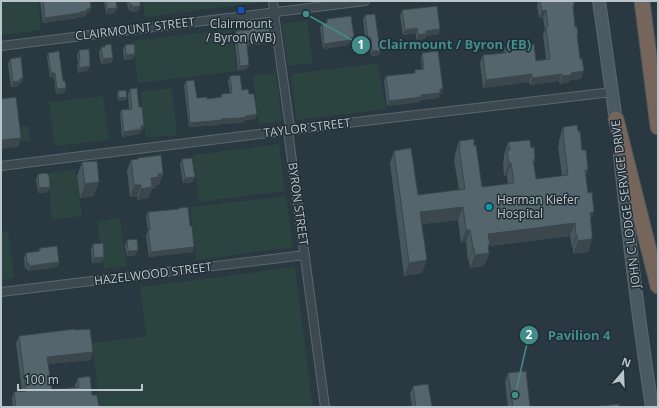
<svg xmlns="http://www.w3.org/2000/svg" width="659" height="408" font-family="'Open Sans',sans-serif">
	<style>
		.green { fill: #2c4440 }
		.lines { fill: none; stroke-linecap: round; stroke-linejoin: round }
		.street-casing { stroke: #5b676e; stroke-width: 10 }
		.secondary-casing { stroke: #5b676e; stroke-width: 14 }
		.highway-casing { stroke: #47545b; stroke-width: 17 }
		.street { stroke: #3d4951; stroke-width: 8 }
		.secondary { stroke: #4b5963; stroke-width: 12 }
		.highway { stroke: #76655a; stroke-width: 15 }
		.wall { fill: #48575e }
		.shaded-wall { fill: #3b474c }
		.building { fill: #54656d; stroke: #3b474c }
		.transit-dot { fill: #1a4fb4; stroke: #212e36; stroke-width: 1.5 }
		.culture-dot { fill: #0f9aa8; stroke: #212e36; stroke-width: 1.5 }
		.labels { text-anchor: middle; stroke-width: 3; stroke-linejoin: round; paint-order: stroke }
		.poi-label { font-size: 12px; fill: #bac4cb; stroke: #212e36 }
		.street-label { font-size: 12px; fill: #bac4cb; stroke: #212e36 }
		.leader { fill: none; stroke: #428d8a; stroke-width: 1.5 }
		.callout-dot { fill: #428d8a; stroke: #212e36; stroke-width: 1.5 }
		.mark-label { font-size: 12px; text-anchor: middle; font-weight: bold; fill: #fff }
		.callout-label { font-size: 13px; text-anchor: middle; font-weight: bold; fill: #428d8a; stroke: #212e36; stroke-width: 3; stroke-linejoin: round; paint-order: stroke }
	</style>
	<rect width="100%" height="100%" fill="#293841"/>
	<g class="green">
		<path d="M1 1H38L41 30 1 35Z"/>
		<path d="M143 1H266V2L145 17Z"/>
		<path d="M307 20 313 63 288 66 282 24Z"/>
		<path d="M231 29 237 71 138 83 133 41Z"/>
		<path d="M378 63 386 109 296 120 291 74Z"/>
		<path d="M276 73 282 121 259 124 253 76Z"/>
		<path d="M172 88 177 135 146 138 140 92Z"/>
		<path d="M103 96 109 140 54 146 49 102Z"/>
		<path d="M28 126 30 141 19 142 17 127Z"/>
		<path d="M279 144 285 191 199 202 193 155Z"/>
		<path d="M76 169 82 216 52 220 47 173Z"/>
		<path d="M286 196 293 247 197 260 190 207Z"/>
		<path d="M120 218 127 266 104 269 97 221Z"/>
		<path d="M8 231 14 278 1 280V232Z"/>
		<path d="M295 267 313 407H100L92 343 146 336 140 287Z"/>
	</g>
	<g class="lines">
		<defs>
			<g id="street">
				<path d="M273 1 275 21 289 121 290 125 288 131 325 407"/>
				<path d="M1 46 365 1"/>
				<path d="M1 166 356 122 612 92"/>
				<path d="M1 292 305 255"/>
			</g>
			<g id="secondary">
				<path d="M599 1 617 128"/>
				<path d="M620 156C629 240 639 324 652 407"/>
			</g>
			<g id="highway">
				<path d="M642 1 658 127"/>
				<path d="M616 119 658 286"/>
			</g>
		</defs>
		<use href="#street" class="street-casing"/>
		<use href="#secondary" class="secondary-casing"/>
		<use href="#highway" class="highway-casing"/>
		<use href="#street" class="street"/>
		<use href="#secondary" class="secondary"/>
		<use href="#highway" class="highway"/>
	</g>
	<g class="wall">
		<path d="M40 1H90L89 13H87L86 16 78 17V18L43 23Z"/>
		<path d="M104 1H116L115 13 106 14Z"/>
		<path d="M127 1H140L139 11 131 12 130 9 128 10Z"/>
		<path d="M539 1 574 5 573 8 575 27 578 35 577 38 581 79 570 80 569 82 560 84 559 81 530 85 529 82 483 88 480 63 483 55 503 53 505 47 536 61 546 59 543 34 545 30 543 18H539L537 5Z"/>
		<path d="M402 10 439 34 426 36 425 39 416 40V33L403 35 400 16Z"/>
		<path d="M365 15 380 51 379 55 371 56 369 43H366L363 20Z"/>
		<path d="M327 19 354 37 352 42 349 43 348 45 323 49 320 28 322 23H326Z"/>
		<path d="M250 26 269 43 247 46V69L238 71 234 36 236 31 248 30Z"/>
		<path d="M105 45 113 58 111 63 101 64 99 53 101 47H104Z"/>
		<path d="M125 45 135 54 133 59 124 60 123 50Z"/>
		<path d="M79 50 90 66 88 71 78 73 77 66 78 63 77 55Z"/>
		<path d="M48 53 63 81 66 88 64 93 56 94 54 77 50 78 47 57Z"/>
		<path d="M422 53 441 94H440L439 98 420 100V102L387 106 384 81 386 76 414 73 415 70 422 69 421 58Z"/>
		<path d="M10 59 23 78 22 83 19 84V86L11 87 8 64Z"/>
		<path d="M230 76 242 90 249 94 255 119 245 120V122L238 123 220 124V125L189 127 184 86 186 81 197 98 207 99 220 97 222 94 230 93 228 81Z"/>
		<path d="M130 89 139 107 143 130 141 131 139 134 122 137 120 114 121 110 129 109 128 94Z"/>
		<path d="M118 91 126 100 118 101 117 94Z"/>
		<path d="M563 127 586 177 592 233V239L588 252 573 254V248H572L570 236 489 246 488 248 489 253 484 266 470 268 469 260 468 261 466 242 461 243 458 220 422 224V273L404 276 390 163 394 151 418 195 459 190 454 160 455 158V154L459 141 482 187 508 184 507 176H504L503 164 504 159V155L508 142 531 148 535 159 534 164 536 179 562 176 558 146 559 144V140Z"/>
		<path d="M138 158 163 174 159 185H156L155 188 152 189 148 198 137 200V196L130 197 127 171 131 160 138 159Z"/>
		<path d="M182 159 193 182 183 183 180 164Z"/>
		<path d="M82 162 94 196 80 198 77 176Z"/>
		<path d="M38 174 48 192 38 193 36 179Z"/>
		<path d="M179 208 193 252 149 257 146 235 148 231 146 216 148 212 179 209Z"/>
		<path d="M127 240 138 250 136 255 130 256H127L125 246Z"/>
		<path d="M93 244 104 256 102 262 92 263 91 249Z"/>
		<path d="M40 248 59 262 57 267 28 271 27 268 25 269 24 258 26 253 38 251Z"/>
		<path d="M75 330 91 360 48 364 52 390 75 387V385L78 378 92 395 99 407H13L12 399 14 392 22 391 16 343 19 336Z"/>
		<path d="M508 373 530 407H508L505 382Z"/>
		<path d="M413 386 432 407H412L410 394Z"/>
	</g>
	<g class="shaded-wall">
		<path d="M132 4 130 9 128 10 130 5Z"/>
		<path d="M140 6 139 11 131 12 132 7Z"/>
		<path d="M91 8 89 13H87L86 16 78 17V18L43 23 45 18 80 12 87 9Z"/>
		<path d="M117 8 115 13 106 14 107 9Z"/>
		<path d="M546 10 543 18H539L542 11Z"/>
		<path d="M417 28 416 33 403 35 405 30Z"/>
		<path d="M440 29 439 34 426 36 425 39 416 40 418 35 426 31Z"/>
		<path d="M354 37 352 42 349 43 348 45 323 49 324 44 350 38Z"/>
		<path d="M270 38 269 43 245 46 247 41Z"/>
		<path d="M368 38H371L369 43H366Z"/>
		<path d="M372 51H380L379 55 371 56Z"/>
		<path d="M135 54 133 59 124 60 126 55Z"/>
		<path d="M113 58 111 63 101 64 103 59Z"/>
		<path d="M249 65 247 69 238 71 240 66Z"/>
		<path d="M90 66 88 71 78 73 79 68Z"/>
		<path d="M584 71 581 79 570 80 569 82 560 84 562 76 571 73Z"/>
		<path d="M51 73H55L54 77 50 78Z"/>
		<path d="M532 74 529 82 483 88 486 80Z"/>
		<path d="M562 74 559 81 530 85 532 78Z"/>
		<path d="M23 78 22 83 19 84V86L11 87 13 82 20 79Z"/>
		<path d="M66 88 64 93 56 94 57 89Z"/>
		<path d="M440 89H443L441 94H440L439 98 420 100V102L387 106 389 101 421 95Z"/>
		<path d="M127 97 126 100 118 101 119 98Z"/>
		<path d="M257 114 255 119 245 120V122L220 124V125L189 127 190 123 221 119Z"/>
		<path d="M141 126H144L143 130 141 131 139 134 122 137 124 132Z"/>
		<path d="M21 138 18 147 1 149V140Z"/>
		<path d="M509 163H511L507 176H504Z"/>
		<path d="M585 170H588L584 182Z"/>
		<path d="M158 174H163L159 185H156L155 188 152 189 148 198 137 200 141 189 151 178Z"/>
		<path d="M195 177 193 182 183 183 185 178Z"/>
		<path d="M99 182 94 196 80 198 85 184Z"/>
		<path d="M134 185H141L137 196 130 197Z"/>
		<path d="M50 187 48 192 38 193 39 188Z"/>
		<path d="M463 207 458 220 416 225 420 212Z"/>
		<path d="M594 212 589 225 590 213Z"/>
		<path d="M575 223 570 236 489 246 486 254 489 253 484 266 470 268 475 255 488 234Z"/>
		<path d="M466 230H470L466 242 461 243Z"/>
		<path d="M592 233 590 239H592L588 252 573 254 578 241Z"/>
		<path d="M576 235H577L573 248H572Z"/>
		<path d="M194 247 193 252 149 257 151 252Z"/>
		<path d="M473 248H474L469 260 468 261Z"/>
		<path d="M138 250 136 255 130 256 132 251Z"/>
		<path d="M128 251H132L130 256H127Z"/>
		<path d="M104 254 102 262 92 263 94 258Z"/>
		<path d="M427 260 422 273 404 276 409 263Z"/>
		<path d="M59 262 57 267 28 271 29 266Z"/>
		<path d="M29 263 27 268 25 269 27 264Z"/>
		<path d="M93 352 91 360 45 364 47 357Z"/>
	</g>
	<g class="building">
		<path d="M43 1H90L91 8 87 9V11L80 12V13L45 18Z"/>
		<path d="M106 1H116L117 8 107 9Z"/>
		<path d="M129 1H140V6L132 7V4L130 5Z"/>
		<path d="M540 1H574V5H573L575 27H577L578 35H577L580 59H582L584 71 571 73 572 75 562 76V74L532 78V74L486 80 483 55 506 53 505 47 534 44 536 61 550 59 546 27 548 26 546 10 542 11Z"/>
		<path d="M437 6 440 29 426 31V34L418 35 417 28 405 30 402 10Z"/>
		<path d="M375 14 380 51H372L371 38H368L365 15Z"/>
		<path d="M351 16 354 37 350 38V40L324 44 322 23H327V19Z"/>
		<path d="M269 23 270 38 247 41V47L249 65 240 66 236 31 250 30V26Z"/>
		<path d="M111 44 113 58 103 59 101 47H105V45Z"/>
		<path d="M134 44 135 54 126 55 125 45Z"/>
		<path d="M89 49 90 66 79 68V61H80L79 50Z"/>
		<path d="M59 51 63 81H65L66 88 57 89 55 73H51L48 53Z"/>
		<path d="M438 51 443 89H440V93L421 95V97L389 101 386 76 415 73V70L424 69 422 53Z"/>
		<path d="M21 57 23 78 20 79V81L13 82 10 59Z"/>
		<path d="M240 75 242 90 248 89 249 94H254L257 114 246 116V117L240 118 221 119 222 120 190 123 186 81 194 80 197 98 207 97V99L222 97V94L232 93 230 76Z"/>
		<path d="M137 88 139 107H142L144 126H141V129L124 132 121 110 132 109 130 89Z"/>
		<path d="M126 90 127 97 119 98 118 91Z"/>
		<path d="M16 97 21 138 1 140V99Z"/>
		<path d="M577 125 578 131H580L582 150H586L588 170H585L588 193 592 192 594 212 590 213 592 233V239L578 241 577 235H576L575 223 488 234 490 245H488L489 253 475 255 474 248H473L470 230H466L463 207 420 212 427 260 409 263 394 151 411 148 418 195 465 189 459 147H460L459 141 474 139V146L476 145 482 187 514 183 511 163H509L507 151 510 150 508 142 530 140 531 148 534 147 535 159 533 160 536 179 568 175 563 133H564L563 127Z"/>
		<path d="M161 155 163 174H158L159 177 151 178 152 187 141 189V185H134L131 160 138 159V158Z"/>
		<path d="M192 158 195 177 185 178 182 159Z"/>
		<path d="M97 161 99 182 85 184 82 162Z"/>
		<path d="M47 173 48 175H49L50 187 39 188 38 174Z"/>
		<path d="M188 207 190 226H192L194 247 151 252 148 230H150L148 212 179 209V208Z"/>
		<path d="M137 239 138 250 132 251H128L127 240Z"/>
		<path d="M103 243 104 254H103L104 257 94 258 93 244Z"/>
		<path d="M57 246 59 262 29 266V263L27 264 26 253 40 251V248Z"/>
		<path d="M75 329V330L90 329 93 352 47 357 52 390 79 387 78 378 90 376 92 395H97L99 407H16L14 392 26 391 19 336Z"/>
		<path d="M526 371 530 407H513L508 373Z"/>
		<path d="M428 384 432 407H416L413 386Z"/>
		<path d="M619 404V407H594Z"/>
	</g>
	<rect class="transit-dot" x="237" y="6" width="8" height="8" rx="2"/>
	<circle class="culture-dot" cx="489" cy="207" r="4"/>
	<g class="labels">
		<g class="poi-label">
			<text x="241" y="28">Clairmount<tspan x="241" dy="14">/ Byron (WB)</tspan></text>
			<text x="497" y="204" text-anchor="start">Herman Kiefer<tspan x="497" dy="14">Hospital</tspan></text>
		</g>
		<g class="street-label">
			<text transform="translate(135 29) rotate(-7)" y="4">CLAIRMOUNT STREET</text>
			<text transform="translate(307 128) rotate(-7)" y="4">TAYLOR STREET</text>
			<text transform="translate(298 204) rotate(82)" y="4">BYRON STREET</text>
			<text transform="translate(626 204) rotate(-97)" y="4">JOHN C LODGE SERVICE DRIVE</text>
			<text transform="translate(153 274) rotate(-7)" y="4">HAZELWOOD STREET</text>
		</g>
	</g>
	<path class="leader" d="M306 14L361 45M515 395L529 335"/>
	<g class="callout-dot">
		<circle cx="306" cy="14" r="4"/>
		<circle cx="515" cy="395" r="4"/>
		<circle cx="361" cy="45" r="10"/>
		<circle cx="529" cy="335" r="10"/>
	</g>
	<g class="mark-label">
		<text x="361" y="49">1</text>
		<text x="529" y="339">2</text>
	</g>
	<g class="callout-label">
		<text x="455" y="49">Clairmount / Byron (EB)</text>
		<text x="579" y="340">Pavilion 4</text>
	</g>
	<rect width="659" height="408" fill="none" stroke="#bac4cb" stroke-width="4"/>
	<g transform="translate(623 372) rotate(19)" stroke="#212e36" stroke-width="3" paint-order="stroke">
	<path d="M0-3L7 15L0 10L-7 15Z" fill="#bac4cb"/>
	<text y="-6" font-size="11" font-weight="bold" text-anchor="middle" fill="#bac4cb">N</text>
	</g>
	<path d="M18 384v6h124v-6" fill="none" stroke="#bac4cb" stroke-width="2"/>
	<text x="24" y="384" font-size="12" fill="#bac4cb" stroke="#212e36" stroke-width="3" paint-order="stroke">100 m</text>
</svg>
